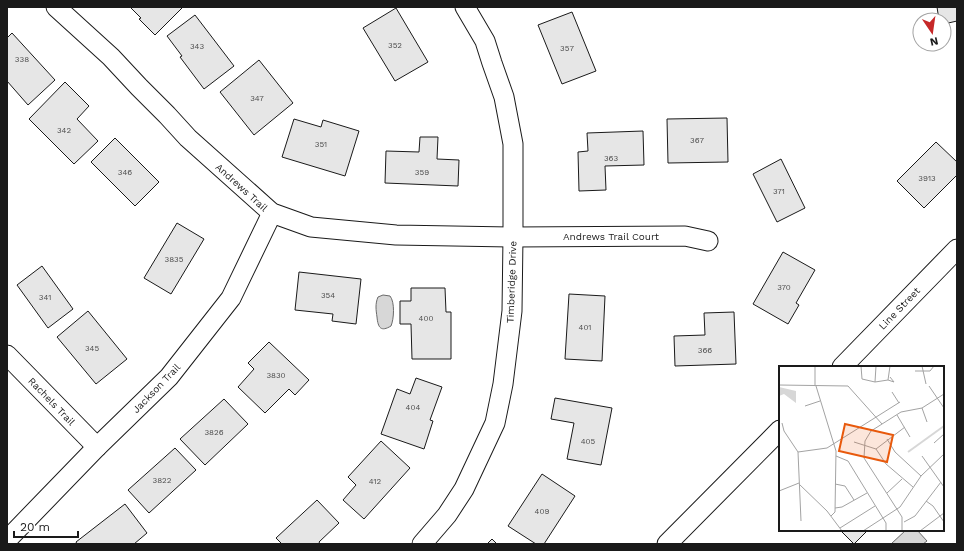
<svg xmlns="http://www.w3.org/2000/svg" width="964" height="551" font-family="'Work Sans',sans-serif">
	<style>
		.water { fill: #d7d7d7; stroke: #6a6a6a }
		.building { fill: #e6e6e6; stroke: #1a1a1a }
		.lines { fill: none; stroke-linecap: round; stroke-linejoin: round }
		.minor-casing { stroke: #1a1a1a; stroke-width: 21 }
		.minor { stroke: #fff; stroke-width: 19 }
		.labels { text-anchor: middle; stroke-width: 3; stroke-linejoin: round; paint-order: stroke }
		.number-label { font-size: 8px; fill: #4d4d4d }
		.street-label { font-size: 10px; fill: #1a1a1a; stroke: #fff }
		.inset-river { fill: none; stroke: #d7d7d7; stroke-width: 2 }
		.inset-road { fill: none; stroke: #a3a3a3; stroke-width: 1 }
		.view { fill: #e8590c; fill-opacity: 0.15; stroke: #e8590c; stroke-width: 2 }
		.inset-edge { fill: none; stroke: #1a1a1a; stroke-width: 2 }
	</style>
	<rect width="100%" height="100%" fill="#fff"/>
	<g class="water">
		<path d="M383 295 390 296C395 302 394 319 391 326 381 332 378 328 377 317 376 310 375 304 378 297Z"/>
		<path d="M906 530H917L927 541 923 544H891Z"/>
	</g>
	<g class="building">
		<path d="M130 7H183L155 35 139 19 141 18Z"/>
		<path d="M937 7H957V21L944 24V20H939Z"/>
		<path d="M396 8 428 62 395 81 363 28Z"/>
		<path d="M572 12 596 71 562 84 538 25Z"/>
		<path d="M195 15 234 66 204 89 180 57 182 56 167 36Z"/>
		<path d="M12 33 55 80 28 105 7 81V38Z"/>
		<path d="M259 60 293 103 254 135 220 92Z"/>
		<path d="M65 82 89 106 77 119 98 141 74 164 29 119Z"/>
		<path d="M727 118 728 162 668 163 667 119Z"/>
		<path d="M294 119 321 127 323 120 359 131 345 176 282 157Z"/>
		<path d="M643 131 644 165 605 166 606 190 579 191 578 152 588 151 587 133Z"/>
		<path d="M420 137H438L437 159 459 160 458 186 385 183 386 151 419 152Z"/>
		<path d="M115 138 159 182 135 206 91 162Z"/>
		<path d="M936 142 957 162V175L924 208 897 181Z"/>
		<path d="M781 159 805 208 777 222 753 174Z"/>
		<path d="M177 223 204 239 171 294 144 278Z"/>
		<path d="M783 252 815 270 796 303 799 305 788 324 753 304Z"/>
		<path d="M42 266 73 309 48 328 17 285Z"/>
		<path d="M299 272 361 279 356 324 332 321 333 314 295 310Z"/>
		<path d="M411 288H445L446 312H451V359H412L411 324H400V301H411Z"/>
		<path d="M569 294 605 296 602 361 565 359Z"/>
		<path d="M88 311 127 359 96 384 57 337Z"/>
		<path d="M734 312 736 364 675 366 674 336 705 335 704 313Z"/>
		<path d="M269 342 309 380 295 395 289 389 265 413 238 387 254 369 248 363Z"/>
		<path d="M416 378 442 387 430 420 433 421 424 449 381 434 397 389 410 394Z"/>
		<path d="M555 398 612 408 601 465 567 459 574 423 551 419Z"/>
		<path d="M224 399 248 424 205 465 180 439Z"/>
		<path d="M381 441 410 468 364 519 343 500 356 485 348 477Z"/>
		<path d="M175 448 196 470 149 513 128 490Z"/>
		<path d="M542 474 575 496 544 544H536L508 526Z"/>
		<path d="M317 500 339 523 319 542 320 544H282L276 538Z"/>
		<path d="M125 504 147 533 134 544H77L76 542Z"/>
		<path d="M840 530H868L854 544Z"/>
		<path d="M492 539 497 544H487Z"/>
	</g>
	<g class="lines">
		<defs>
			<g id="minor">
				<path d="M56 7 111 57 139 87 167 115 188 138 272 213 311 227 396 235 513 237 685 236 708 241"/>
				<path d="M7 355 97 447"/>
				<path d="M842 367 957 249"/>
				<path d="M7 540 97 447 169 377 231 298 272 213"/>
				<path d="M422 544 447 515 464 489 495 423 503 384 512 311 513 237V144L504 97 492 63 485 41 465 7"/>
				<path d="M667 544 780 430"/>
			</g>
		</defs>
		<use href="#minor" class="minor-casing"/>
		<use href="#minor" class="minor"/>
	</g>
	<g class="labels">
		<g class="number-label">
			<text x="395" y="48">352</text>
			<text x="197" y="49">343</text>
			<text x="567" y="51">357</text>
			<text x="22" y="62">338</text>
			<text x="257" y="101">347</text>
			<text x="64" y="133">342</text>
			<text x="697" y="143">367</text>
			<text x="321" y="147">351</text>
			<text x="611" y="161">363</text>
			<text x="125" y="175">346</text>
			<text x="422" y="175">359</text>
			<text x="927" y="181">3913</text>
			<text x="779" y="194">371</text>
			<text x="174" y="262">3835</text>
			<text x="784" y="290">370</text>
			<text x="328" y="298">354</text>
			<text x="45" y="300">341</text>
			<text x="426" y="321">400</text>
			<text x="585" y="330">401</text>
			<text x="92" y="351">345</text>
			<text x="705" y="353">366</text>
			<text x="276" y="378">3830</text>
			<text x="413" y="410">404</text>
			<text x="214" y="435">3826</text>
			<text x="588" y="444">405</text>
			<text x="162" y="483">3822</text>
			<text x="375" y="484">412</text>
			<text x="542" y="514">409</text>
		</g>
		<g class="street-label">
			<text transform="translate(242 187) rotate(42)" y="4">Andrews Trail</text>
			<text x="611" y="240">Andrews Trail Court</text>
			<text transform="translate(511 282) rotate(-88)" y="4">Timberidge Drive</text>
			<text transform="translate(899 308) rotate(-46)" y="4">Line Street</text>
			<text transform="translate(156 388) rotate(-46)" y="4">Jackson Trail</text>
			<text transform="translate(52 401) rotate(46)" y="4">Rachels Trail</text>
		</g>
	</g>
	<g transform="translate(779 366)">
		<rect width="165" height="165" fill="#fff"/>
		<path d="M0 21 17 25V37L5 28 0 30Z" fill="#d7d7d7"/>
		<path class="inset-river" d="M129 86 165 60"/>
		<path class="inset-road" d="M36 0V20M82 0 83 13 96 16 109 14 111 0M143 0 147 18M136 5H151L155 0M109 14 115 16 111 11M96 16 97 0M0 19 69 20 103 58M37 20 57 85 56 146 52 150M150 20 165 42M113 26 120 37M26 40 41 35M143 42 148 56M118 49 131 71M3 57 5 65 19 86 22 155M108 73 116 86 142 110M75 76 97 83 107 98 134 121M155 77 165 68M97 83 126 61M19 86 48 82 121 36M57 90 69 95 107 157V165M143 90 165 121M20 118 48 145 63 165M56 118 66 120 75 134M0 125 20 117M108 127 123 113M147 135 154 140 165 156M56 142 63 141 88 127M125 156 136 150 162 116M61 162 96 140M10 165H43M84 165 121 141 142 110 165 88M123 165V151L85 92 86 75 92 65 122 46 143 42 165 28M141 165 165 147"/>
		<path class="view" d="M66 58 114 69 108 96 60 85Z"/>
		<rect width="165" height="165" class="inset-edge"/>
	</g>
	<rect width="964" height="551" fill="none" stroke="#1a1a1a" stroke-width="16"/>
	<g transform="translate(932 32) rotate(167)"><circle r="19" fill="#ffffff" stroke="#a3a3a3"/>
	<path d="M0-3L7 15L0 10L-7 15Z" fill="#c62828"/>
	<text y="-6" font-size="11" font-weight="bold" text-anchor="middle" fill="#1a1a1a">N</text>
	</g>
	<path d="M14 531v6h64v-6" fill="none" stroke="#1a1a1a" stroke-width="2"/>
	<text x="20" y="531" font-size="12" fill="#1a1a1a" stroke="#ffffff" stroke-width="3" paint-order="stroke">20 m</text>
</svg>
